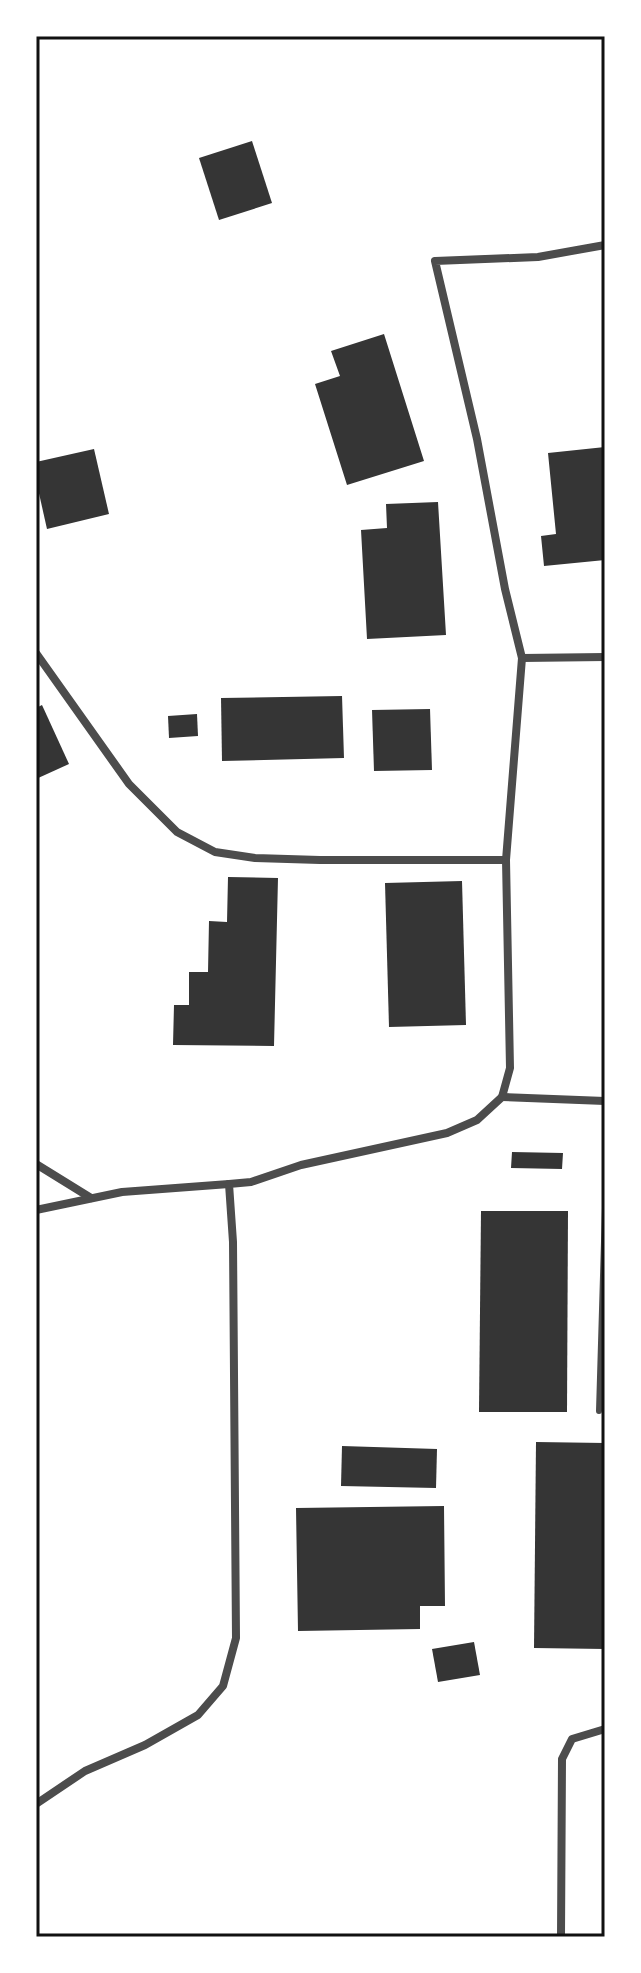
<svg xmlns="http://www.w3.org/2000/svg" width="641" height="1973" font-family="Commissioner,sans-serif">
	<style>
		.building { fill: #353535 }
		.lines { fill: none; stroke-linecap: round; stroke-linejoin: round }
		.service { stroke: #4c4c4c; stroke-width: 6 }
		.minor { stroke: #4c4c4c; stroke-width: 8 }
		.neatline { fill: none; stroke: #111; stroke-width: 3 }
	</style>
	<rect width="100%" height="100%" fill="#fff"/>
	<g class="building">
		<path d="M252 141 272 203 219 220 199 158Z"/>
		<path d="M384 334 424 461 347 485 315 384 340 376 331 351Z"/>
		<path d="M605 447V560L544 566 541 536 556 534 548 453Z"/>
		<path d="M94 449 109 514 47 529 36 480V462Z"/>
		<path d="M438 502 446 635 367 639 361 530 387 528 386 504Z"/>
		<path d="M342 696 344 758 222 761 221 698Z"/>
		<path d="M42 705 69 764 36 779V708Z"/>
		<path d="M430 709 432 770 374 771 372 710Z"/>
		<path d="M197 714 198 736 169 738 168 716Z"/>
		<path d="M228 877 278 878 274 1046 173 1045 174 1005H189V972H208L209 921 227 922Z"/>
		<path d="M462 881 466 1025 389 1027 385 883Z"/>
		<path d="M512 1152 563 1153 562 1169 511 1168Z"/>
		<path d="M481 1211H568L567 1412H479Z"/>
		<path d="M536 1442 605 1443V1649L534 1648Z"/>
		<path d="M342 1446 437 1449 436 1488 341 1486Z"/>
		<path d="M444 1506 445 1606H420V1629L298 1631 296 1508Z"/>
		<path d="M474 1642 480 1675 438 1682 432 1649Z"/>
	</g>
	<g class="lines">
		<path class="service" d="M599 1411 605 1208"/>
		<g class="minor">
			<path d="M36 653 129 784 177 832 215 852 255 858 320 860H506"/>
			<path d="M522 658 605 657"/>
			<path d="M502 1097 605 1101"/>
			<path d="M36 1164 91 1198"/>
			<path d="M36 1210 122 1192 229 1184"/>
			<path d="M36 1804 85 1771 145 1745 198 1715 223 1686 236 1638 233 1242 229 1184 251 1182 301 1165 447 1133 477 1120 502 1097 510 1068 506 860 522 658 505 589 477 439 435 261 538 257 605 245"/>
			<path d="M561 1937 562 1759 572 1739 605 1729"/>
		</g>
	</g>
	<rect width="641" height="1973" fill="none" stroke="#ffffff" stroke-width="76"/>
	<rect x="38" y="38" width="565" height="1897" class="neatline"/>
</svg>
